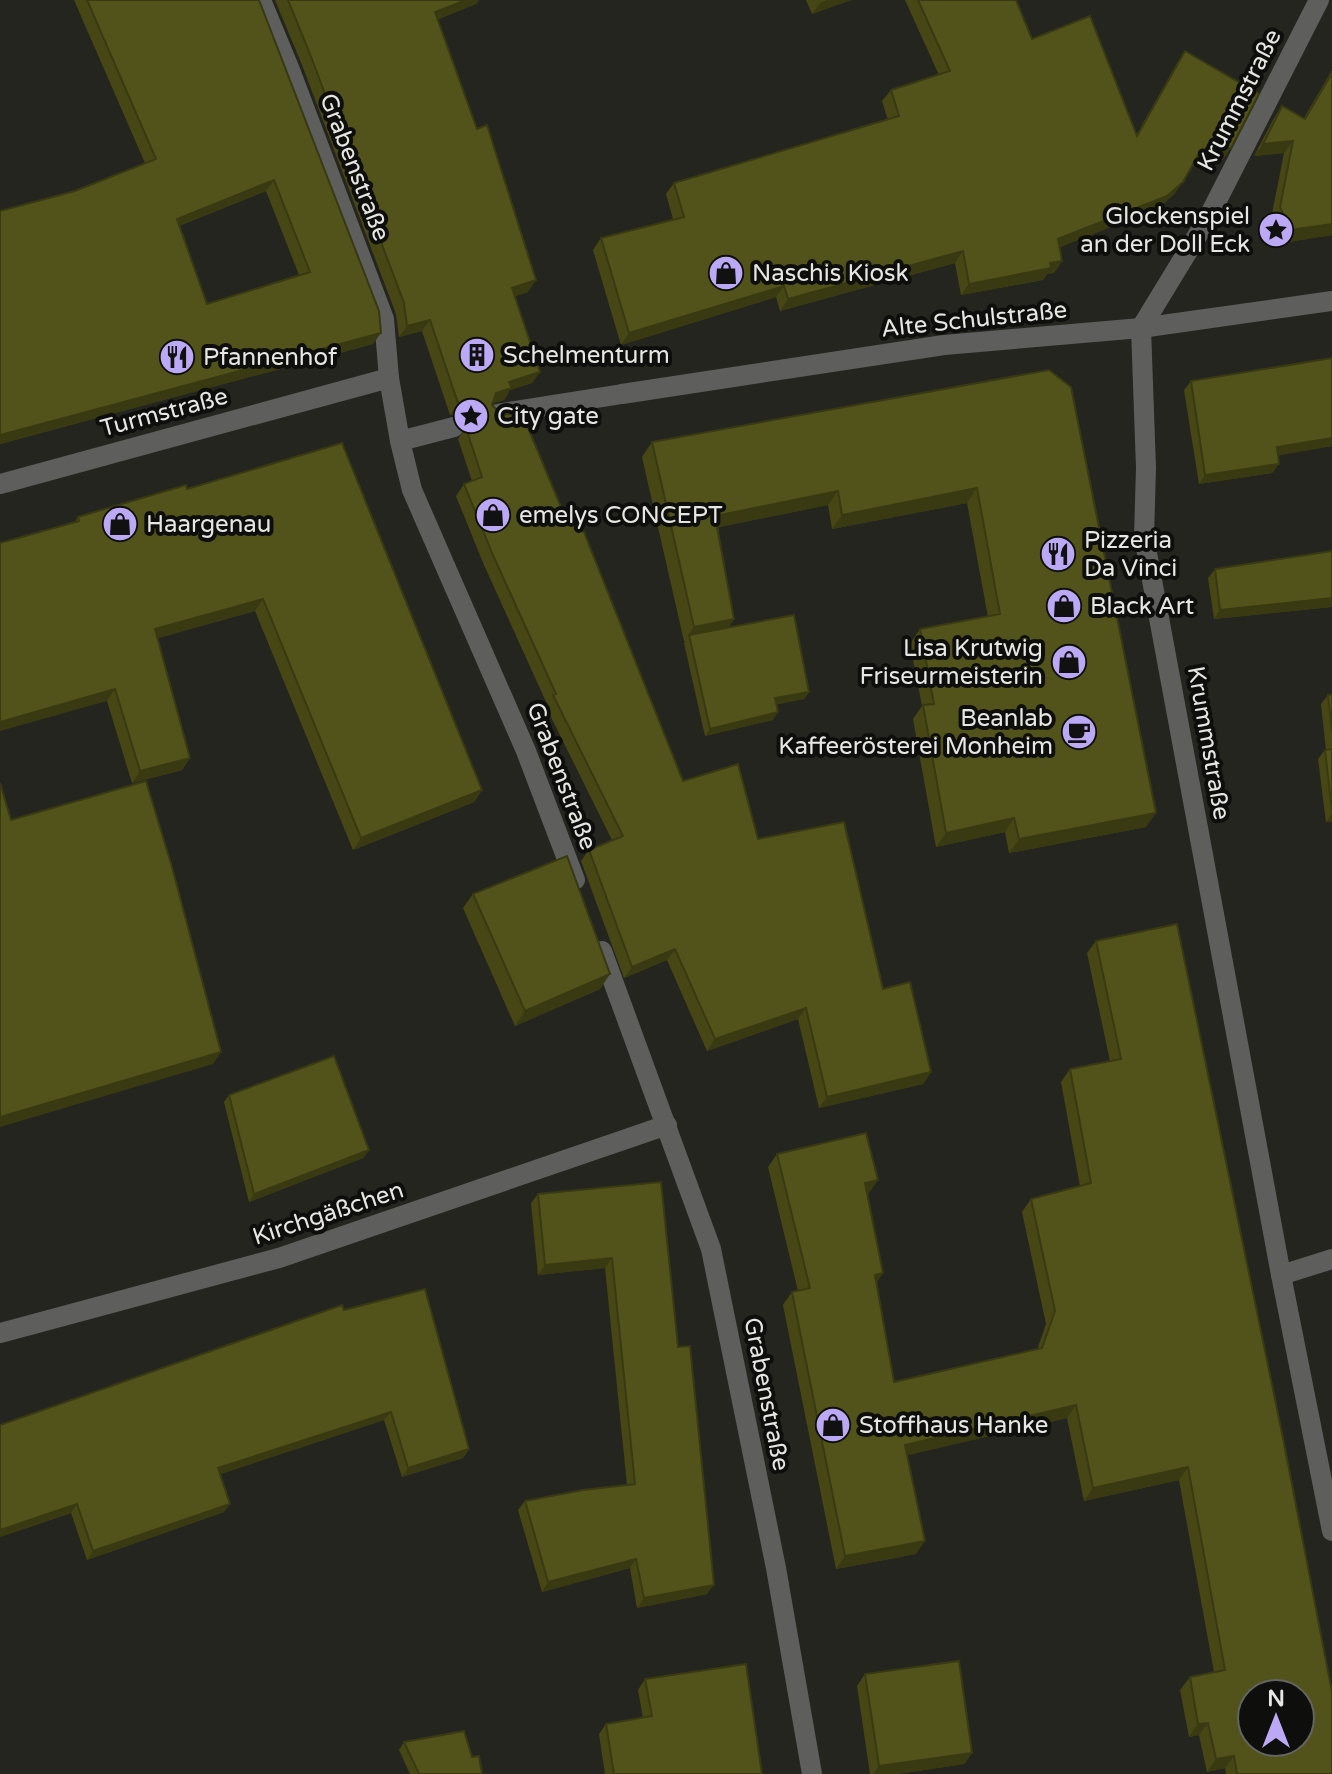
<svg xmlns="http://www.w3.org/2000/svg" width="1332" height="1774" font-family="'Varela Round',sans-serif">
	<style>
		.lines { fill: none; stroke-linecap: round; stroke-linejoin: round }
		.service { stroke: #5e5f5c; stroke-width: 20 }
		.pedestrian { stroke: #5e5f5c; stroke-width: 20 }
		.minor { stroke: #5e5f5c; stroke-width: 20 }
		.wall { fill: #474716; fill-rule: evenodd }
		.shaded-wall { fill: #393a12 }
		.building { fill: #52531a; stroke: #393a12; stroke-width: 2; fill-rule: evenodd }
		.labels { text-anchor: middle; stroke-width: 8; stroke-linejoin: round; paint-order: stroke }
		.street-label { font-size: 24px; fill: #e6e7e3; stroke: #0e0e0c }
		.poi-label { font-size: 24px; fill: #e6e7e3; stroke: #0e0e0c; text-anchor: start }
	</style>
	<rect width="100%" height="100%" fill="#252520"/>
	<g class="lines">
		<g class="service">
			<path d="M497 414 622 394"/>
			<path d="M400 441 454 427"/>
		</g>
		<path class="pedestrian" d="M0 484 389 378"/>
		<g class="minor">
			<path d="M261 0 290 70 384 319 389 378 400 441 412 490 526 751 575 880"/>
			<path d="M1319 0 1208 218 1141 328 1146 468 1144 537 1281 1275 1332 1531"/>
			<path d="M622 394 944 345 1141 328 1332 301"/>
			<path d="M602 951 711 1249 776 1568 812 1774"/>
			<path d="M1281 1275 1332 1259"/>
			<path d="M0 1333 279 1258 667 1125"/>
		</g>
	</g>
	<g class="wall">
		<path d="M74 0H259L373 344 0 444 75 191 145 163ZM266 191 299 275 207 304 179 226Z"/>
		<path d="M275 0H479L476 4 438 19 528 292 515 296 540 372 532 383 510 390 504 400 493 403 492 405 563 512 683 781 758 839 883 989 931 1072 923 1084 819 1108 798 1019 707 1051 667 960 624 978 581 861 589 850 612 840 546 707 547 704 484 565 456 496 464 484 472 481 458 439 466 428V423L458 415H450L422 331 399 337 396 314 302 65Z"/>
		<path d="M806 0H851L812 14Z"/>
		<path d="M905 0H1016L1032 39 1137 134 1177 63 1185 51 1223 160 1193 164 1175 193 1159 208 1060 247 1062 261 1054 273 1047 274 1043 280 961 295 955 263 780 311 776 297 621 345 593 250 601 238 673 219 666 194 674 183 888 120 882 101 891 90 939 75Z"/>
		<path d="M1332 70V235L1282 243 1271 219 1284 153 1254 156 1274 118 1282 106 1304 118Z"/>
		<path d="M1332 358V446L1278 455 1279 464 1272 473 1199 484 1184 390 1191 381Z"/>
		<path d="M1049 370 1146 827 1009 853 1005 832 936 847 913 719 922 706 910 644 920 629 988 617 967 503 832 529 828 505 718 527 734 619 728 628 809 692 804 699 777 704 773 720 705 736 684 643 685 641H684L642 457 652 442Z"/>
		<path d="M187 489 482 790 474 802 353 850 255 611 158 638 190 758 182 770 132 783 107 701 74 523 78 517Z"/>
		<path d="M1332 551V607L1214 619 1208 578 1215 569Z"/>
		<path d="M1328 695H1332V822H1326L1318 759 1325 750H1326L1321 704Z"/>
		<path d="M473 894 600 989 515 1026 463 908Z"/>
		<path d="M1096 941 1332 1774H1226L1225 1768 1207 1772 1199 1735 1189 1737 1180 1690 1190 1677 1214 1672 1179 1480 1084 1501 1067 1418 907 1455 916 1554 836 1569 783 1305 792 1292 798 1291 768 1167 777 1154 869 1193 867 1194 883 1273 876 1283 894 1382 1037 1350 1046 1324 1022 1212 1031 1199 1080 1186 1061 1082 1070 1069 1110 1061 1087 953Z"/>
		<path d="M229 1095 369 1150 363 1158 249 1202 224 1102Z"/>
		<path d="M661 1182 678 1347 707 1594 637 1608 630 1568 542 1592 518 1510 525 1501 627 1485 605 1268 538 1275 531 1203 538 1194Z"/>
		<path d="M344 1310 469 1449 463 1458 402 1477 384 1420 220 1474 224 1512 87 1560 71 1513 0 1537Z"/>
		<path d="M865 1674 972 1753 964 1764 898 1774H870L857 1686Z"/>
		<path d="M645 1679 762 1774H605L599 1734 606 1724 643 1718 638 1690Z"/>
		<path d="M404 1742 472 1757 482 1774H410L399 1750Z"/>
	</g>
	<g class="shaded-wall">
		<path d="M466 0H479L476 4 427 24 435 12Z"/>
		<path d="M827 0H851L812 14 820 3Z"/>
		<path d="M1293 141 1284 153 1254 156 1263 144Z"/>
		<path d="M1231 148 1223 160 1191 164 1200 152Z"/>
		<path d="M274 180 266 191 169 230 177 219Z"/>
		<path d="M1183 182 1175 193 1159 208 1050 251 1058 239Z"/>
		<path d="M1332 224V235L1282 243 1290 230Z"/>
		<path d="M963 251 955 263 780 311 788 299Z"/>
		<path d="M1062 261 1054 273 1047 274 1043 280 961 295 969 284Z"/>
		<path d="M536 280 528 292 505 300 512 288Z"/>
		<path d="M784 286 776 297 621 345 629 333Z"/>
		<path d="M430 320 422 331 399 337 407 326Z"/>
		<path d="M381 333 373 344 0 444V435Z"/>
		<path d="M540 372 532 383 510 390 504 400 488 404 496 393 509 382Z"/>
		<path d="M458 403H466L458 415H450Z"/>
		<path d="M1332 438V446L1270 457 1277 447Z"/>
		<path d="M1279 464 1272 473 1199 484 1205 475Z"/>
		<path d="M977 488 967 503 832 529 842 515Z"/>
		<path d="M838 491 828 505 706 530 715 516Z"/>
		<path d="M1332 598V607L1214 619 1220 610Z"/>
		<path d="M263 599 255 611 147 641 155 629Z"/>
		<path d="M734 619 724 633 689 635 684 641 694 627Z"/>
		<path d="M115 689 107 701 0 731V722Z"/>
		<path d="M809 692 804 699 770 706 775 698Z"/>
		<path d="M778 712 773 720 705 736 710 729Z"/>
		<path d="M190 758 182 770 132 783 140 771Z"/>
		<path d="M482 790 474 802 353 850 361 838Z"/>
		<path d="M1156 813 1146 827 1009 853 1019 839Z"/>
		<path d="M1332 813V822H1326Z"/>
		<path d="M1014 818 1005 832 936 847 946 833Z"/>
		<path d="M675 949 667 960 624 978 632 967Z"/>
		<path d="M610 974 600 989 515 1026 525 1011Z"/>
		<path d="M806 1008 798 1019 707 1051 715 1039Z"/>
		<path d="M221 1052 213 1064 0 1127V1117Z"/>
		<path d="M931 1072 923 1084 819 1108 827 1097Z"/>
		<path d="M369 1150 363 1158 249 1202 254 1194Z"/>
		<path d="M878 1180 869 1193 856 1196 865 1183Z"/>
		<path d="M612 1258 605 1268 538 1275 545 1265Z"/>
		<path d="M883 1273 874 1286 875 1275Z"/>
		<path d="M1076 1405 1067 1418 896 1458 905 1445Z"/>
		<path d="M391 1412 384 1420 212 1477 218 1468Z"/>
		<path d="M469 1449 463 1458 402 1477 408 1468Z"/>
		<path d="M1188 1467 1179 1480 1084 1501 1093 1488Z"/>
		<path d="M77 1504 71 1513 0 1537V1530Z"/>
		<path d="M230 1504 224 1512 87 1560 93 1551Z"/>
		<path d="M925 1541 916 1554 836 1569 845 1556Z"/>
		<path d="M636 1559 630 1568 542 1592 548 1582Z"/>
		<path d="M714 1585 707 1594 637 1608 644 1598Z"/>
		<path d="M1208 1723 1199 1735 1189 1737 1198 1724Z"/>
		<path d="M972 1753 964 1764 898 1774H873L879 1766Z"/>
		<path d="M1234 1756 1225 1768 1207 1772 1216 1759Z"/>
	</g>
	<g class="building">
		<path d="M87 0H259L379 311 381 333 0 435V211L75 191 156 159ZM274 180 310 272 207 304 177 219Z"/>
		<path d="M288 0H466L435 12 477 129 487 125 536 280 512 288 540 372 509 382 512 388 496 393 492 405 501 415 522 413 563 512 574 507 683 781 738 764 758 839 844 822 883 989 910 982 931 1072 827 1097 806 1008 715 1039 675 949 632 967 589 850 623 836 553 695 556 694 492 553 464 484 482 477 466 428 474 420V412L466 403H458L430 320 407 326 404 303 310 54Z"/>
		<path d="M918 0H1016L1032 39 1090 16 1137 136 1185 51 1259 94 1231 148 1200 152 1183 182 1167 196 1058 239 1062 261 1050 263 1051 268 969 284 963 251 788 299 784 286 629 333 601 238 684 217 674 183 899 116 891 90 950 71Z"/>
		<path d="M1332 73V224L1290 230 1280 207 1293 141 1263 144 1282 106 1305 119Z"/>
		<path d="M1332 358V438L1277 447 1279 464 1205 475 1191 381Z"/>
		<path d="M1049 370 1071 387 1156 813 1019 839 1014 818 946 833 923 705 934 704 920 629 1000 614 977 488 842 515 838 491 715 516 734 619 694 627 652 442Z"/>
		<path d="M342 443 482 790 361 838 263 599 155 629 190 758 140 771 115 689 0 722V543L79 521 78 517 186 485 187 489Z"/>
		<path d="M1332 551V598L1220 610 1215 569Z"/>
		<path d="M794 615 809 692 775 698 778 712 710 729 689 635Z"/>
		<path d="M1328 695H1332V732Z"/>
		<path d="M1332 749V812L1325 750Z"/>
		<path d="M146 781 172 867 221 1052 0 1117V783L11 820Z"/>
		<path d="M567 856 610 974 525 1011 473 894Z"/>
		<path d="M1177 924 1284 1443 1332 1692V1774H1237L1234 1756 1216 1759 1208 1723 1198 1724 1190 1677 1225 1670 1188 1467 1093 1488 1076 1405 905 1445 925 1541 845 1556 792 1292 810 1288 777 1154 866 1133 878 1180 865 1183 883 1273 875 1275 894 1382 1042 1348 1055 1311 1031 1199 1091 1183 1070 1069 1121 1059 1096 941ZM1252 1694H1300V1742H1252Z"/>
		<path d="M334 1056 369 1150 254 1194 229 1095Z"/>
		<path d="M661 1182 678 1347 690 1346 714 1585 644 1598 636 1559 548 1582 525 1501 583 1490 635 1484 612 1258 545 1265 538 1194Z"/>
		<path d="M425 1289 469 1449 408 1468 391 1412 218 1468 230 1504 93 1551 77 1504 0 1530V1425L342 1305 344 1310Z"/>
		<path d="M959 1661 972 1753 879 1766 865 1674Z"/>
		<path d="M746 1664 762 1774H614L606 1724 652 1716 645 1679Z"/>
		<path d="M464 1731 472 1757 479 1756 482 1774H419L404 1742Z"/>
	</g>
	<defs>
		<symbol id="sight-disc" viewBox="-11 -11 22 22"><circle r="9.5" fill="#bca9f5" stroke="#0e0e0c"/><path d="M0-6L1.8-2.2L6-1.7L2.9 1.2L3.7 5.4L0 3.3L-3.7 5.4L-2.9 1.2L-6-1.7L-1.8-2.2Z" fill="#111"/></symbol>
		<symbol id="shop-disc" viewBox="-11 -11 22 22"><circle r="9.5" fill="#bca9f5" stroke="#0e0e0c"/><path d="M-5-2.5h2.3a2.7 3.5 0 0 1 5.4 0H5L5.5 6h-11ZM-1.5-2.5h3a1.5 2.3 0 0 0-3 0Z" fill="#111"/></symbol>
		<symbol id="building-disc" viewBox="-11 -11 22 22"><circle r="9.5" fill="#bca9f5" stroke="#0e0e0c"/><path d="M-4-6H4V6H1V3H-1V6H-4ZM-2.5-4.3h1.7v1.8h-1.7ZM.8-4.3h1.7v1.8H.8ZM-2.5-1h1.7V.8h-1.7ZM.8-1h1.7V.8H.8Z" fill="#111"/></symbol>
		<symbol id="restaurant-disc" viewBox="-11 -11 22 22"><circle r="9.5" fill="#bca9f5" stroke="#0e0e0c"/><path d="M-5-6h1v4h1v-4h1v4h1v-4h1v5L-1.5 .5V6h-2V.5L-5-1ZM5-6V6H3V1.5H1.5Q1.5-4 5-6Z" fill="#111"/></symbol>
		<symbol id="cafe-disc" viewBox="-11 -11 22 22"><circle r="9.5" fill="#bca9f5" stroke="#0e0e0c"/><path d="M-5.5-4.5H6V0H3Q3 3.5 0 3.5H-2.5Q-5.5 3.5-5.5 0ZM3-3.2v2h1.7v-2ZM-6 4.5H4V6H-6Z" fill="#111"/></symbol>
	</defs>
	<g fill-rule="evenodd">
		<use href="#sight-disc" x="1256" y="210" width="40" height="40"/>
		<use href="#shop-disc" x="706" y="253" width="40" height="40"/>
		<use href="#building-disc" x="457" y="335" width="40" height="40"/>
		<use href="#restaurant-disc" x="157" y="337" width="40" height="40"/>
		<use href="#sight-disc" x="451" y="396" width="40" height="40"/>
		<use href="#shop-disc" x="473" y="495" width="40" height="40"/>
		<use href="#shop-disc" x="100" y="504" width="40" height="40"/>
		<use href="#restaurant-disc" x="1038" y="534" width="40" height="40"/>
		<use href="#shop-disc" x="1044" y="586" width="40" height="40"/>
		<use href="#shop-disc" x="1049" y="642" width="40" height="40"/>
		<use href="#cafe-disc" x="1059" y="712" width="40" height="40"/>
		<use href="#shop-disc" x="813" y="1405" width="40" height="40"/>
	</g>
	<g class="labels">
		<g class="street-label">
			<text transform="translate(1239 100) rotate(-63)" y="8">Krummstraße</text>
			<text transform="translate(355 167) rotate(69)" y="8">Grabenstraße</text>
			<text transform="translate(974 319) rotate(-6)" y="8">Alte Schulstraße</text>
			<text transform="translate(164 412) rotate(-15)" y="8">Turmstraße</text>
			<text transform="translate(1209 743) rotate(80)" y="8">Krummstraße</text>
			<text transform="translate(562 776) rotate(69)" y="8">Grabenstraße</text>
			<text transform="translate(328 1213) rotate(-18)" y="8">Kirchgäßchen</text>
			<text transform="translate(767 1394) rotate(79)" y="8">Grabenstraße</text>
		</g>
		<g class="poi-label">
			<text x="1250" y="224" text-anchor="end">Glockenspiel<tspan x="1250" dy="28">an der Doll Eck</tspan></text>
			<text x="752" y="281">Naschis Kiosk</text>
			<text x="503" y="363">Schelmenturm</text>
			<text x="203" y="365">Pfannenhof</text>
			<text x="497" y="424">City gate</text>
			<text x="519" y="523">emelys CONCEPT</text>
			<text x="146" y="532">Haargenau</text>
			<text x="1084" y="548">Pizzeria<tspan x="1084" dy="28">Da Vinci</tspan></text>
			<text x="1090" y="614">Black Art</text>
			<text x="1043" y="656" text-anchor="end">Lisa Krutwig<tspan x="1043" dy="28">Friseurmeisterin</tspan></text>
			<text x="1053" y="726" text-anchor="end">Beanlab<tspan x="1053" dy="28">Kaffeerösterei Monheim</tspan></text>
			<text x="859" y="1433">Stoffhaus Hanke</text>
		</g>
	</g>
	<g transform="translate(1276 1718)"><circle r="38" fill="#0e0e0c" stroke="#646562" stroke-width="2"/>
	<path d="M0-6L14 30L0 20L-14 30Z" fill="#bca9f5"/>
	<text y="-12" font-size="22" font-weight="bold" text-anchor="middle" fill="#e6e7e3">N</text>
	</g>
</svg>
